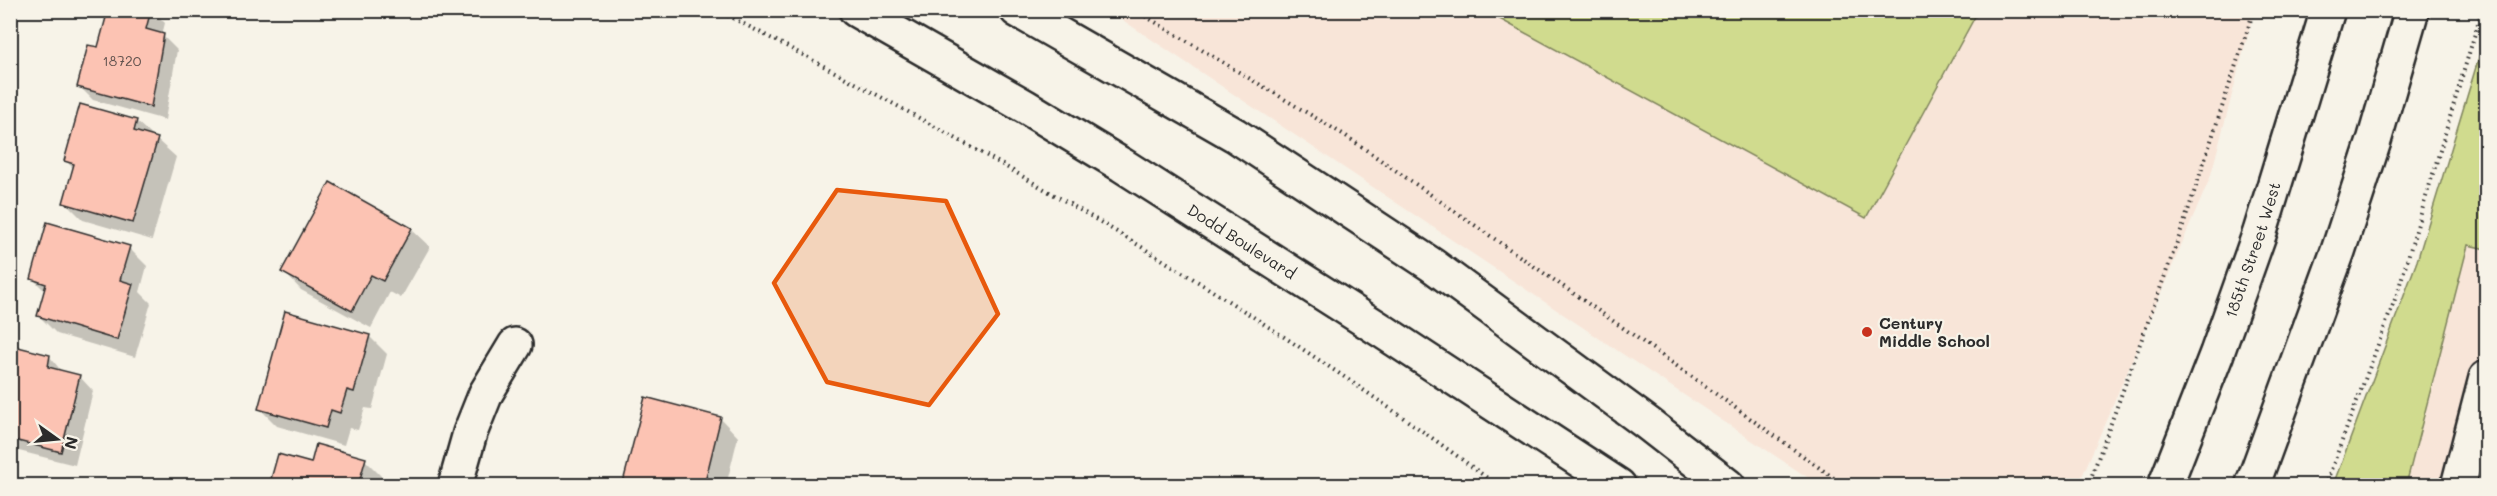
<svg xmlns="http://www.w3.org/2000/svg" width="2497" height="496" font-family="Mali,sans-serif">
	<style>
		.built { fill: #f8e5d8 }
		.green { fill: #d0db8e; stroke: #7e835c; stroke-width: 1.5 }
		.shadow { fill: #0003 }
		.building { fill: #fcc3b3; stroke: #2b2b2b; stroke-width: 1.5 }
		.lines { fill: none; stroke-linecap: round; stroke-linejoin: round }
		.minor-casing { stroke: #2b2b2b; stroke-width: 38 }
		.major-casing { stroke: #2b2b2b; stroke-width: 38 }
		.path { stroke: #2b2b2b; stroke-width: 4; stroke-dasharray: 1.5 4.5; stroke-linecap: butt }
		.minor { stroke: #f7f3e8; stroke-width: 33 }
		.major { stroke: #f7f3e8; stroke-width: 33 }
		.marked { fill: #e8590c; fill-opacity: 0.2; stroke: #e8590c; stroke-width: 4.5; stroke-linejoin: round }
		.poi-dot { fill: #c8321e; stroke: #f7f3e8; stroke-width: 2 }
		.labels { text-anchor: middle; stroke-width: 4.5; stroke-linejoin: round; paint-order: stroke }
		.number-label { font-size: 14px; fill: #5f514d }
		.street-label { font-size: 16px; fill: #2b2b2b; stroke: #f7f3e8 }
		.poi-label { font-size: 16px; font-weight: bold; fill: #2b2b2b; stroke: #f7f3e8; text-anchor: start }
	</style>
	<rect width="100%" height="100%" fill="#f7f3e8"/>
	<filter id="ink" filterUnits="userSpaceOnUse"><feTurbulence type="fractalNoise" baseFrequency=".0167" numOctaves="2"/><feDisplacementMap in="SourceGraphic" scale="12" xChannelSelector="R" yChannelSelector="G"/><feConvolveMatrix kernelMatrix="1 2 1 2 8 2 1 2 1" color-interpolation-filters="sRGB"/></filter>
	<g filter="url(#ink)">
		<g class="built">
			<path d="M1109 11H2254L2210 178 2078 486 1819 485Z"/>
			<path d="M2486 174V485L2378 486Z"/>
		</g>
		<g class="green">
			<path d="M1485 11H1978L1866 218Z"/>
			<path d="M2486 34V249L2468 245 2406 485H2333L2417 261Z"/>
		</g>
		<g class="shadow">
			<path d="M109 10H152L165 23 162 35 177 50 165 120 93 100 79 86 99 49Z"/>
			<path d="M136 121 176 157 152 240 83 220 65 202 74 169 65 160Z"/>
			<path d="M411 229 430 247 401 298 390 292 371 328 301 290 283 271Z"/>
			<path d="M129 248 147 266 140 292 151 303 135 357 57 334 39 316 46 292 33 279Z"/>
			<path d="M369 336 387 354 372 409 365 408 358 430 349 428 344 445 277 426 259 408Z"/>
			<path d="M10 347 50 357 63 373 80 377 93 391 75 465 19 451 10 442Z"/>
			<path d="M720 418 738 437 726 486H624Z"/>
			<path d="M365 460 383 478 381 486H271L312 465Z"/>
			<path d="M10 476 14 477 23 486H10Z"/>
		</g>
		<g class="building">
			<path d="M108 10H151L146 29 164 34 151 107 77 87 88 45 98 47Z"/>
			<path d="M80 104 137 120 134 131 158 138 133 223 63 203 74 164 64 161Z"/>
			<path d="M330 182 412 228 383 281 371 275 352 311 281 272Z"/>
			<path d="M47 222 130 246 120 280 133 284 117 340 37 316 46 284 31 279Z"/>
			<path d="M285 311 370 335 354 392 347 390 340 413 331 410 326 428 258 409Z"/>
			<path d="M10 345 50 355 48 367 80 375 61 452 10 439 12 403H10Z"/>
			<path d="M645 397 721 417 704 486H622Z"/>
			<path d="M316 444 366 458 358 486H269L278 454 311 463Z"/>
		</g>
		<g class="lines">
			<defs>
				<g id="minor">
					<path d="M455 486 470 433 486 393 515 345"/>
					<path d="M2458 486 2486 378"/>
				</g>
				<g id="major">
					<path id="s1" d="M856 10 1026 107 1122 165 1384 332 1619 486"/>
					<path d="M1017 10 1235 135 1432 265 1647 423 1728 486"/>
					<path id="s2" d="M2165 486 2217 353 2260 232 2328 10"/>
					<path d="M2252 486 2338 251 2374 141 2412 10"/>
				</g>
			</defs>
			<use href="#minor" class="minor-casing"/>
			<use href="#major" class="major-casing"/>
			<g class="path">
				<path d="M717 10C988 150 1253 304 1498 486"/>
				<path d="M1135 10 1346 136 1629 332 1845 486"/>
				<path d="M2088 486 2183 226 2254 10"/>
				<path d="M2325 486 2397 294 2482 10"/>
			</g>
			<use href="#minor" class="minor"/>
			<use href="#major" class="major"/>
		</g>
	</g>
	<path class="marked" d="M837 190 946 201 998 314 929 405 827 382 774 283Z"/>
	<circle class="poi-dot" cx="1867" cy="332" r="6"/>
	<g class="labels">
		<g class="number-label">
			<text x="122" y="66">18720</text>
		</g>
		<g class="street-label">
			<text dy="6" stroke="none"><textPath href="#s1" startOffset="450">Dodd Boulevard</textPath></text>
			<text dy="6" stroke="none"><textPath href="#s2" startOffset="252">185th Street West</textPath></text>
		</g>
		<g class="poi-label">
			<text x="1879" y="329">Century<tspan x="1879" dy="18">Middle School</tspan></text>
		</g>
	</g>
	<rect width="2497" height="496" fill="none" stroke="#f7f3e8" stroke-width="36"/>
	<rect x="18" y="18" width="2461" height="460" fill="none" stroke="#2b2b2b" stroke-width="2" filter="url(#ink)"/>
	<g transform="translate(57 439) rotate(105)" stroke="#f7f3e8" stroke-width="4.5" paint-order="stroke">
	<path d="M0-4.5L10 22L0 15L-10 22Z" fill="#2b2b2b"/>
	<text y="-9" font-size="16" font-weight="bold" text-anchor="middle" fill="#2b2b2b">N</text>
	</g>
</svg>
